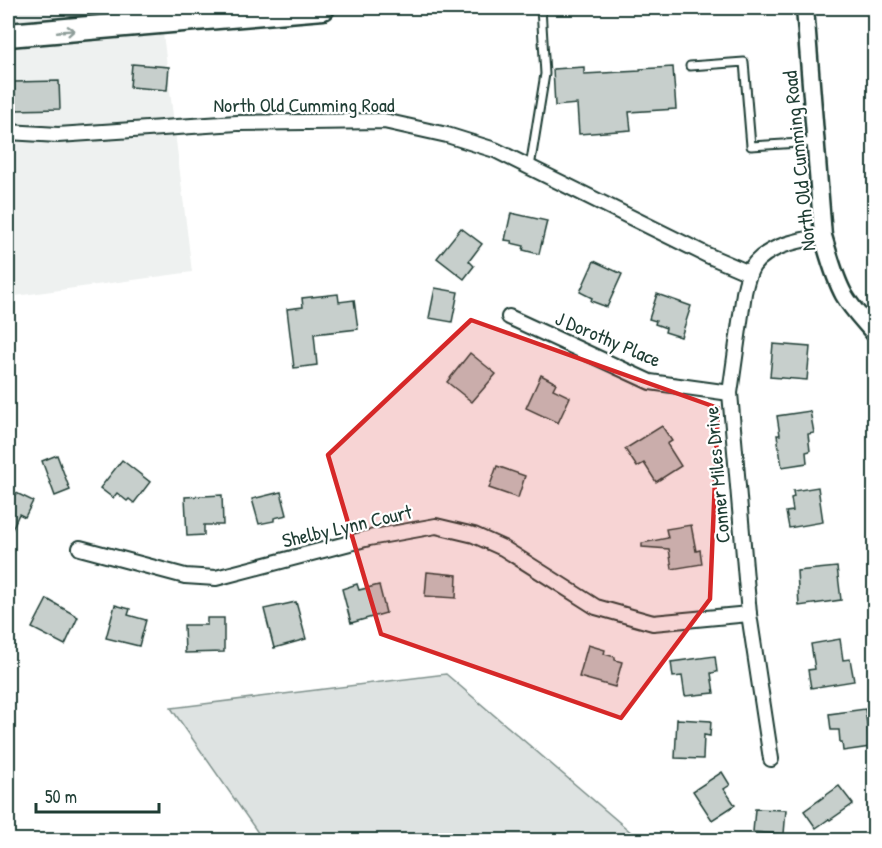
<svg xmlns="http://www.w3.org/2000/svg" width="882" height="848" font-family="'Patrick Hand',sans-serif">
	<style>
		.built { fill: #eef1f0 }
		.green { fill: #dee3e2; stroke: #7e908b; stroke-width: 1.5 }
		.building { fill: #c7cfcc; stroke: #1f3d34; stroke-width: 1.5 }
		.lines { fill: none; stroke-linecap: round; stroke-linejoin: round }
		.service-casing { stroke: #1f3d34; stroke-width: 11 }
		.minor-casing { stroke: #1f3d34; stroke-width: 18 }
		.tertiary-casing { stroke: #1f3d34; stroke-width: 21 }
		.trunk-casing { stroke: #1f3d34; stroke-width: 27 }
		.service { stroke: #fff; stroke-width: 7 }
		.minor { stroke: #fff; stroke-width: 14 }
		.tertiary { stroke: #fff; stroke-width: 16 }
		.trunk { stroke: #fff; stroke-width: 22 }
		.oneway { stroke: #8f9e9a }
		.marked { fill: #d62828; fill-opacity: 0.2; stroke: #d62828; stroke-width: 4.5; stroke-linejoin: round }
		.labels { text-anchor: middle; stroke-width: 4.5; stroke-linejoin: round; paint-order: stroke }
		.street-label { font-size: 20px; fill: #1f3d34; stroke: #fff }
	</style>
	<rect width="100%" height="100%" fill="#fff"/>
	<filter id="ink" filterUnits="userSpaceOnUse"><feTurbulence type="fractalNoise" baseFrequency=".0167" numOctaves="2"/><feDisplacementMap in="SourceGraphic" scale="12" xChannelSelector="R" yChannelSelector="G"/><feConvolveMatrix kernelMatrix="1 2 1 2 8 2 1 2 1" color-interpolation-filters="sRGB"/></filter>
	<g filter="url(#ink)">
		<path class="built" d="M8 8H158L162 25 192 272 8 297Z"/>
		<path class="green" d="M446 674 640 840H263L171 708Z"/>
		<g class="building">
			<path d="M132 64 169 67 167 90 130 87Z"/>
			<path d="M584 67V74L640 71V69L673 67 676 109 629 112 631 130 579 134 577 104 555 106 553 69Z"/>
			<path d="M59 81 60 109 15 110 14 82Z"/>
			<path d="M511 213 547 221 539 254 523 250 524 246 511 243 512 241 505 240Z"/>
			<path d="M461 228 482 244 469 261 474 266 464 279 437 258Z"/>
			<path d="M594 261 622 274 607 307 591 301 592 298 580 292Z"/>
			<path d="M435 288 458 292 452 322 429 318Z"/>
			<path d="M338 294 339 302 354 300 358 329 314 334 317 365 294 368 287 309 303 307 302 298Z"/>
			<path d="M657 294 691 306 681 337 665 332 666 328 655 324 656 321 649 319Z"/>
			<path d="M773 344 810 347 807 380 770 377Z"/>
			<path d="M470 353 496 374 472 402 447 382Z"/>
			<path d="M541 375 556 383 553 389 570 397 558 423 526 408Z"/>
			<path d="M810 411 814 433 808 434 810 451 806 452 807 463 782 467 777 435H780L777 416Z"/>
			<path d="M662 426 672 441 667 444 681 466 656 482 644 463 637 467 625 449Z"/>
			<path d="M57 455 70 490 55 496 42 461Z"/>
			<path d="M122 460 150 482 134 503 129 499 127 501 117 493 113 498 100 488Z"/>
			<path d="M497 466 525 476 518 498 489 488Z"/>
			<path d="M818 487 823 522 789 528 786 512 793 511 791 498 794 497 793 491Z"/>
			<path d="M8 489 33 501 25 517 19 514 8 538Z"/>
			<path d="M281 492 287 515 274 518V521L259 524 252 499Z"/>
			<path d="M222 495 223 525H204V535L187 536 185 497Z"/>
			<path d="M691 525 696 551 700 550 702 564 672 569 669 549 642 547V543L668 538 666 529Z"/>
			<path d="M837 567 841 600 799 606 797 571Z"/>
			<path d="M427 572 457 575 456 598 425 596Z"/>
			<path d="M357 584 359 590 379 585 386 613 351 623 342 589Z"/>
			<path d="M47 599 78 617 65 645 32 628Z"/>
			<path d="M296 602 306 639 274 648 264 609Z"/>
			<path d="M115 605 130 609 128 615 146 620 139 646 106 638Z"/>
			<path d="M207 618H224V652L185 653 184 625H207Z"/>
			<path d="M840 639 843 660 850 659 854 681 811 688 808 670 815 669 811 644Z"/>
			<path d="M588 645 605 650 604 654 615 657V660L622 662 615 687 579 677Z"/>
			<path d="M715 656 717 672 711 673 714 693 685 696 682 676 673 677 671 662Z"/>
			<path d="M865 709 870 747 843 751 842 742H840L839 730H831L829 714Z"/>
			<path d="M677 719 711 721 710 736 704 735 703 759 675 758Z"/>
			<path d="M722 772 730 785 724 789 735 805 712 820 693 791Z"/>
			<path d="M839 786 853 804 830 820 829 819 816 828 804 811Z"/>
			<path d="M755 809 786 810 784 834 753 832Z"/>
		</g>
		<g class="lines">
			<defs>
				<g id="service">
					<path d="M690 66 744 62 751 146 816 142"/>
					<path d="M530 167 545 74 541 8"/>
				</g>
				<g id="minor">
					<path d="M8 132 58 135 237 123 384 121 447 135 495 150 707 255 749 273"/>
					<path d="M509 317 650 382 730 393"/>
					<path d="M80 548 185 576 216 578 369 538 436 526 474 535 503 548 596 607 653 623 749 614"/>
					<path d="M771 759 749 614 730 393 744 293C746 283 748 274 753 266 768 245 801 240 823 236"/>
				</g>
				<path id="tertiary" d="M805 8 823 236C829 256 834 277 844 295 852 309 864 321 874 333"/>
				<path id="trunk" d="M8 35 323 8"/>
			</defs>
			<use href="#service" class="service-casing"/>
			<use href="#minor" class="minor-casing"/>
			<use href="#tertiary" class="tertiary-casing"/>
			<use href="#trunk" class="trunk-casing"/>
			<use href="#service" class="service"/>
			<use href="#minor" class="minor"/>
			<use href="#tertiary" class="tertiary"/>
			<use href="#trunk" class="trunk"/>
		</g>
		<defs><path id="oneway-shaft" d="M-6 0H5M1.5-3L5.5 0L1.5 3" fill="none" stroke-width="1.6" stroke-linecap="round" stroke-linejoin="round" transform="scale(1.5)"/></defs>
		<use class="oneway" href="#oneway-shaft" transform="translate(66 31) rotate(-5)"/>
	</g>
	<path class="marked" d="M471 320 718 408 710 599 621 718 381 634 328 455Z"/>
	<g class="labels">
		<g class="street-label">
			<text x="304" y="112">North Old Cumming Road</text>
			<text transform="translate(799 161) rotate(-96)" y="7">North Old Cumming Road</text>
			<text transform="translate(608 339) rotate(23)" y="7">J Dorothy Place</text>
			<text transform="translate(717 475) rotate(-95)" y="7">Conner Miles Drive</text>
			<text transform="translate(347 526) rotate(-13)" y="7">Shelby Lynn Court</text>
		</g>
	</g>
	<rect width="882" height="848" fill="none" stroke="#fff" stroke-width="30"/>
	<rect x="15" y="15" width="852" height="818" fill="none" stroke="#1f3d34" stroke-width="2" filter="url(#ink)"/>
	<path d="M36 803v9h123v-9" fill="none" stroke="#1f3d34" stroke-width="3"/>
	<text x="45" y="803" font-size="18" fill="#1f3d34" stroke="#ffffff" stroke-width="4.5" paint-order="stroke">50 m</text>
</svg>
